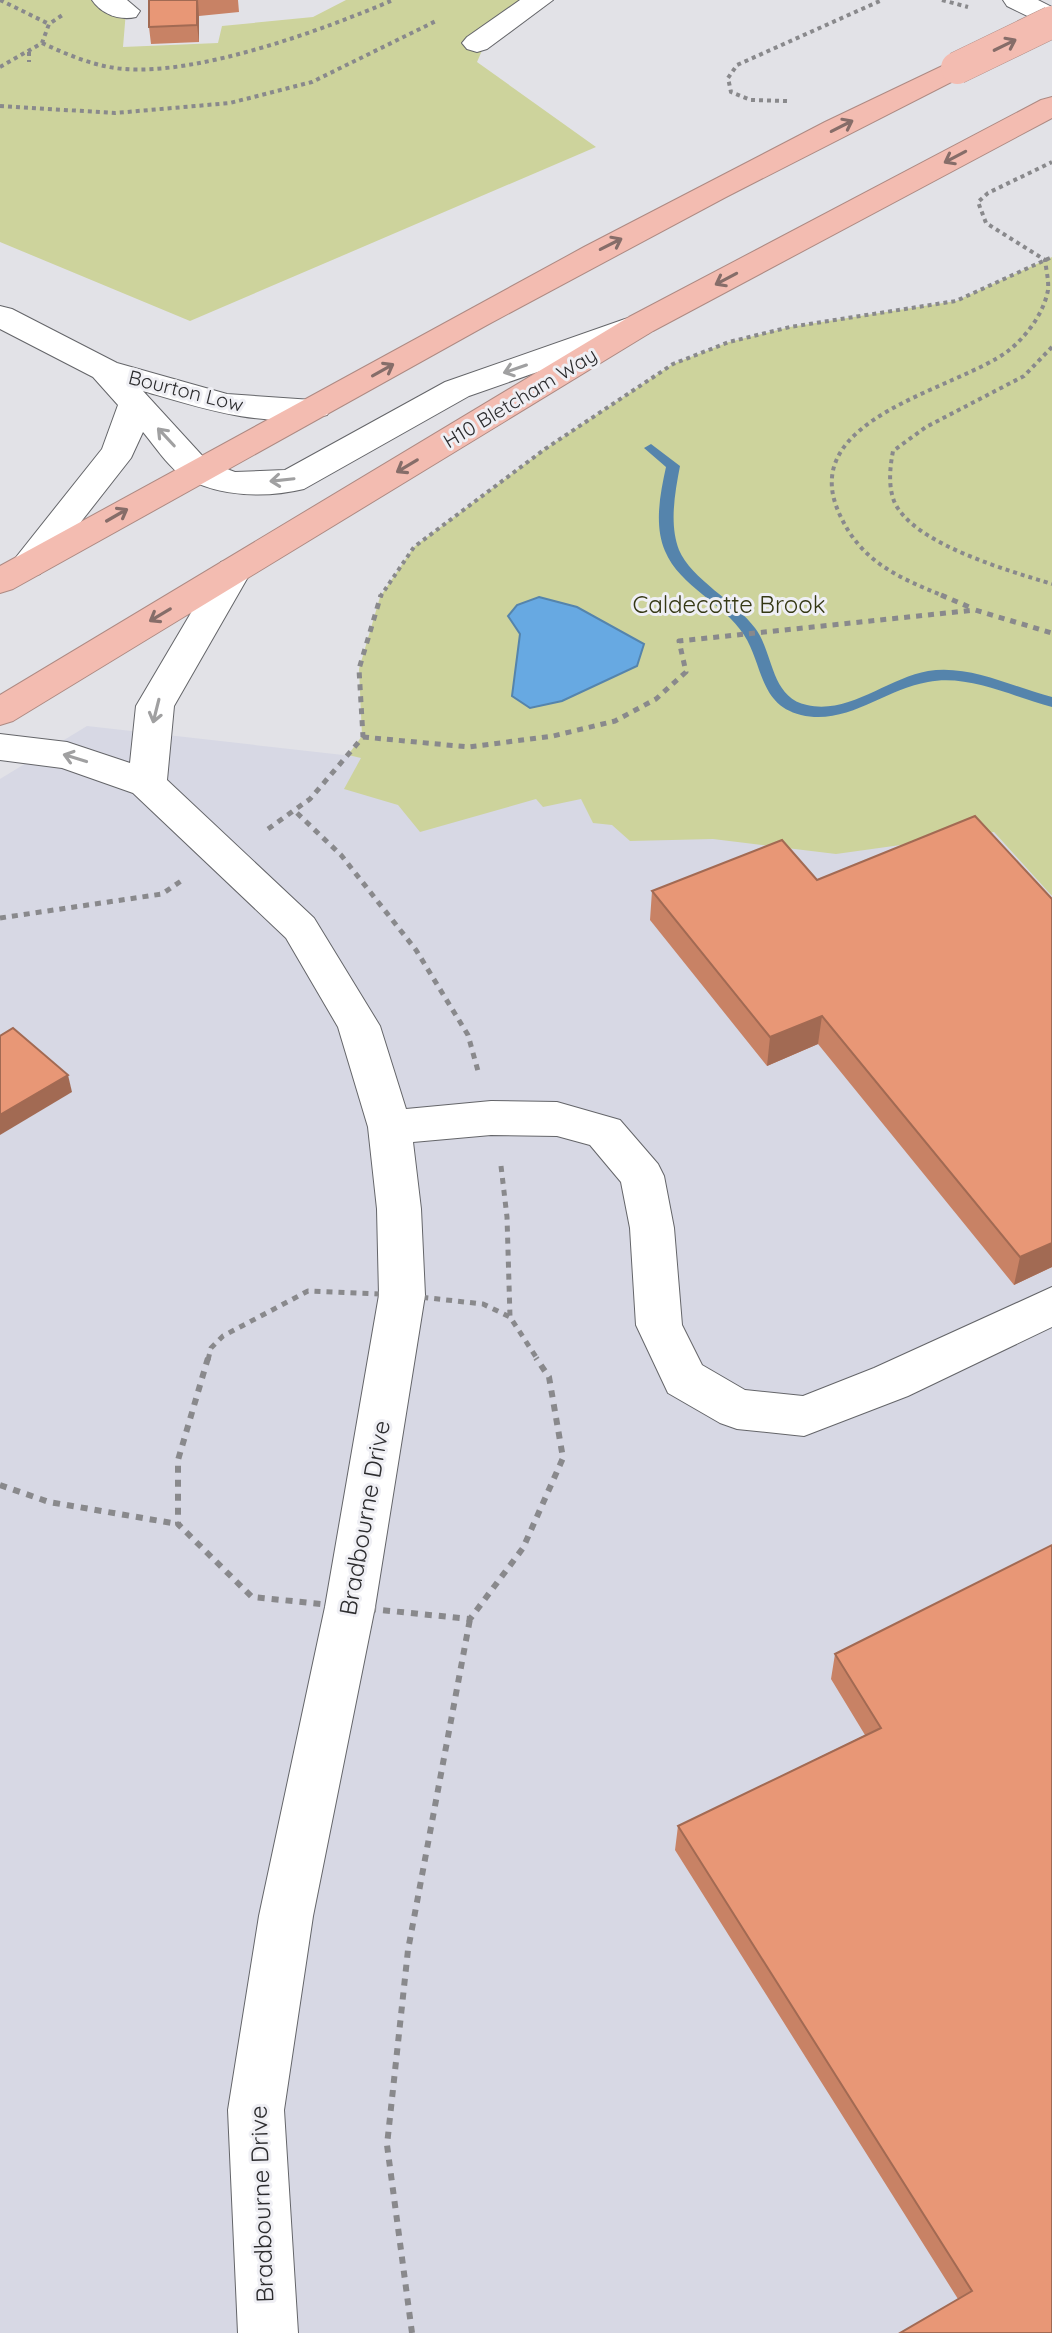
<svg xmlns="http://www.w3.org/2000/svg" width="1052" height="2333" font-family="Quicksand,sans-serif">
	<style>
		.built { fill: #d7d8e4 }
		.green { fill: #cdd39c }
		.water { fill: #67a9e2; stroke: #5584ac; stroke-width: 2 }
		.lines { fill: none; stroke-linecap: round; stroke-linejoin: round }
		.stream { fill: #5584ac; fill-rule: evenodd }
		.minor-casing { stroke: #646569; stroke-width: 2 }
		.highway-casing { stroke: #ad8a83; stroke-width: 2 }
		.path-far2 { stroke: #89898c; stroke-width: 4; stroke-dasharray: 4 4; stroke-linecap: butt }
		.path-far1 { stroke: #89898c; stroke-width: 5; stroke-dasharray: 6 6; stroke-linecap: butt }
		.path { stroke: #89898c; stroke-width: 6; stroke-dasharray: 7 7; stroke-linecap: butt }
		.minor { fill: #fff; fill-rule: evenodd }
		.highway { fill: #f3bcb1; fill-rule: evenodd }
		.highway-bridge-casing { stroke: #ad8a83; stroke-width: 33; stroke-linecap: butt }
		.highway-bridge { stroke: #f3bcb1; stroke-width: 32 }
		.wall { fill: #c88265 }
		.shaded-wall { fill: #a26a53 }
		.building { fill: #e89776; stroke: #a26a53; stroke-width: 2 }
		.oneway { stroke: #866d69 }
		.oneway2 { stroke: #a0a0a1 }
		.labels { text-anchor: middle; stroke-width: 6; stroke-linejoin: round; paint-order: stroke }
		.far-street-label { font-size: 20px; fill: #2c2c2e; stroke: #efeff4 }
		.park-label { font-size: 24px; fill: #353814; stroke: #efeff4 }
		.street-label { font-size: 24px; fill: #2c2c2e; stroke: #efeff4 }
	</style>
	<rect width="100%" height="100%" fill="#e2e2e7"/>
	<path class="built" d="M87 726 361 757 568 787 994 832 1052 896V2333H0V779Z"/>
	<g class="green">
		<path d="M0 0H106L126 11 123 47 218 43 222 26 313 17 346 0H539L484 46 477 62 596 147 190 321 0 242Z"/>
		<path d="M1052 257V896L994 832 836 854 713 839 630 841 612 825 593 823 581 799 543 807 536 799 420 832 398 805 344 789 361 758 348 755 362 736 359 669 380 597 414 547 545 449 673 364 729 342 790 327 956 301Z"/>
	</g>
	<path class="water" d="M539 597 577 607 644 644 637 666 562 701 530 708 512 696 520 634 508 616 517 605Z"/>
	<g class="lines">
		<path class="stream" d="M651 444 680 466C675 492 669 524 679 550 691 579 736 602 755 628 774 653 770 697 807 705 848 715 888 678 928 671 969 664 1013 687 1052 697V707C1013 697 969 674 928 682 885 689 847 726 801 715 759 705 763 664 744 635 724 603 680 587 665 551 654 525 660 494 666 467L644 448Z"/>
		<defs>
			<g id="minor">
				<path d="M92 0H127L140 11 136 17C120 21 101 14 92 0Z"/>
				<path d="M520 0H553L487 49 477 52 467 49 462 43 467 37Z"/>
				<path d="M1003 0H1038L1052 7V28L1007 6Z"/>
				<path d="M0 306 12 309 117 363 227 394 327 401 332 408 327 415C266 430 201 408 143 391L208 462 235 472 285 470 445 382 625 319 637 316 649 319 653 326 649 333 469 396 304 489C267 498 220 497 186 478 170 470 155 446 143 432L131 458 40 574 27 577 14 574 9 566 102 449 118 405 93 377 0 329Z"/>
				<path d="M234 559 247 562 252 570 174 706 167 780 314 918 380 1026 406 1109 491 1101 557 1102 620 1120 658 1164 664 1176 674 1228 682 1325 702 1365 745 1390 803 1396 874 1368 1052 1287V1327L908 1396 804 1436 737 1429 720 1423 668 1393 636 1325 630 1228 621 1182 590 1145 557 1136 491 1135 413 1142 421 1209 425 1295 375 1607 313 1916 284 2110 298 2333H238L228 2110 259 1916 325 1607 379 1295 377 1209 368 1127 338 1027 286 938 133 793 62 768 0 760V734L67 742 130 763 136 706 221 562Z"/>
			</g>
			<g id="highway">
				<path d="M957 59 967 62 972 68 967 74 726 197 487 325 13 589 0 593V566L584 247 825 122Z"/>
				<path d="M1052 97V118L653 331 13 721 0 725V695L629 317 1041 100Z"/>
			</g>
		</defs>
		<use href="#minor" class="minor-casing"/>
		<use href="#highway" class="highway-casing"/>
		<g class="path-far2">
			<path d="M0 0 49 24"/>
			<path d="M942 0 968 7"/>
			<path d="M42 43C68 55 96 67 124 69 200 75 323 30 393 0"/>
			<path d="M29 52V62"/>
			<path d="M0 67 42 43 49 24 64 14"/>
			<path d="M787 101 751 100 731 92 728 78 737 65 882 0"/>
			<path d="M0 106 115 113 230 103 312 82 438 20"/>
			<path d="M1052 347 1024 376 926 427 893 451C890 467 888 485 894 501 912 544 1010 571 1052 584"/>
			<path d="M380 597 414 547 545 449 673 364 729 342 790 327 956 301 1052 257"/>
			<path d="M946 597C900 578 861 563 839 513 796 418 956 390 1008 351 1026 337 1044 313 1048 290 1049 281 1046 269 1045 260L986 223 978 202 988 193 1052 162"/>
		</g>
		<g class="path-far1">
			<path d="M941 595 974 609"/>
			<path d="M363 737 469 747 553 736 615 721 656 699 686 672 679 641 975 610 1052 633"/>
			<path d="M297 813 341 855 416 950 468 1035 478 1071"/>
			<path d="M268 829 310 799 363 737 359 669 381 595"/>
			<path d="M0 918 162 894 181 881"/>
			<path d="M501 1166 507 1217 510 1317"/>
			<path d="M208 1360 211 1348 223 1336 308 1291 402 1295 483 1304 510 1317 538 1360"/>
		</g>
		<g class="path">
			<path d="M208 1358 178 1460V1524L252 1597 470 1619 523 1548 563 1458 549 1377 536 1358"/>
			<path d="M0 1485 49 1502 178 1524"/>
			<path d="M412 2333 387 2145 408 1950 470 1619"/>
		</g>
		<use href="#minor" class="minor"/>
		<use href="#highway" class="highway"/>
		<defs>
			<path id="highway-bridge" d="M957 68 1052 22"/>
		</defs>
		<use href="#highway-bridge" class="highway-bridge-casing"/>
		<use href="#highway-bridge" class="highway-bridge"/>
	</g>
	<g class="wall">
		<path d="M149 0H238L239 12 199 16V42L151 44 149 27Z"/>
		<path d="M817 880 1052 899V1267L1014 1285 818 1044 767 1066 650 920 652 891Z"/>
		<path d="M1052 1545V2333L958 2299 675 1850 678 1826 865 1735 831 1679 835 1654Z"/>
	</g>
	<g class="shaded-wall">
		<path d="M198 0 199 16V42L197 25Z"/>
		<path d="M822 1016 818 1044 767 1066 770 1037Z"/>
		<path d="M68 1075 72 1092 0 1135V1115Z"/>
		<path d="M1052 1243V1267L1014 1285 1020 1257Z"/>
	</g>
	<g class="building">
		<path d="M149 0H197V25L149 27Z"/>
		<path d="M975 816 1052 899V1243L1020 1257 822 1016 770 1037 652 891 782 840 817 880Z"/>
		<path d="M13 1028 68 1075 0 1115V1036Z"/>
		<path d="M1052 1545V2333H900L972 2291 678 1826 881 1728 835 1654Z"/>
	</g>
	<defs><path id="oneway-shaft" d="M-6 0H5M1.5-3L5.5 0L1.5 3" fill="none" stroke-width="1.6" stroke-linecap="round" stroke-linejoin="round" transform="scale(2)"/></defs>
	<g class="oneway">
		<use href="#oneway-shaft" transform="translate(1005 45) rotate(-26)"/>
		<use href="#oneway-shaft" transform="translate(842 126) rotate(-27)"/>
		<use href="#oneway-shaft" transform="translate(955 157) rotate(152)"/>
		<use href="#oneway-shaft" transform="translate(611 244) rotate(-27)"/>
		<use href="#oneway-shaft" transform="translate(726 279) rotate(152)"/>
		<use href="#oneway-shaft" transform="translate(383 370) rotate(-29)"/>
		<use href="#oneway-shaft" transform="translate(407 466) rotate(149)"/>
		<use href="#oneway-shaft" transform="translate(117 515) rotate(-30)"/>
		<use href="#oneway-shaft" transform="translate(160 615) rotate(149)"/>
	</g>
	<g class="oneway2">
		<use href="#oneway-shaft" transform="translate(515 369) rotate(161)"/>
		<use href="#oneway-shaft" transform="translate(166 437) rotate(-133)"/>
		<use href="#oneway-shaft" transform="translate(282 480) rotate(174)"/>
		<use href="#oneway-shaft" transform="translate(156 711) rotate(104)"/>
		<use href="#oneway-shaft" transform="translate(75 758) rotate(-163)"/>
	</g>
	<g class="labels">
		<g class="far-street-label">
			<text transform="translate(186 391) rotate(14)" y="7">Bourton Low</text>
			<text transform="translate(520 398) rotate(-31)" y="7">H10 Bletcham Way</text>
		</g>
		<g class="park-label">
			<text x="729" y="613">Caldecotte Brook</text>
		</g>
		<g class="street-label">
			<text transform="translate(365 1518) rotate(-80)" y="8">Bradbourne Drive</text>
			<text transform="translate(262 2204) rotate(-92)" y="8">Bradbourne Drive</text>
		</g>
	</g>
</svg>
